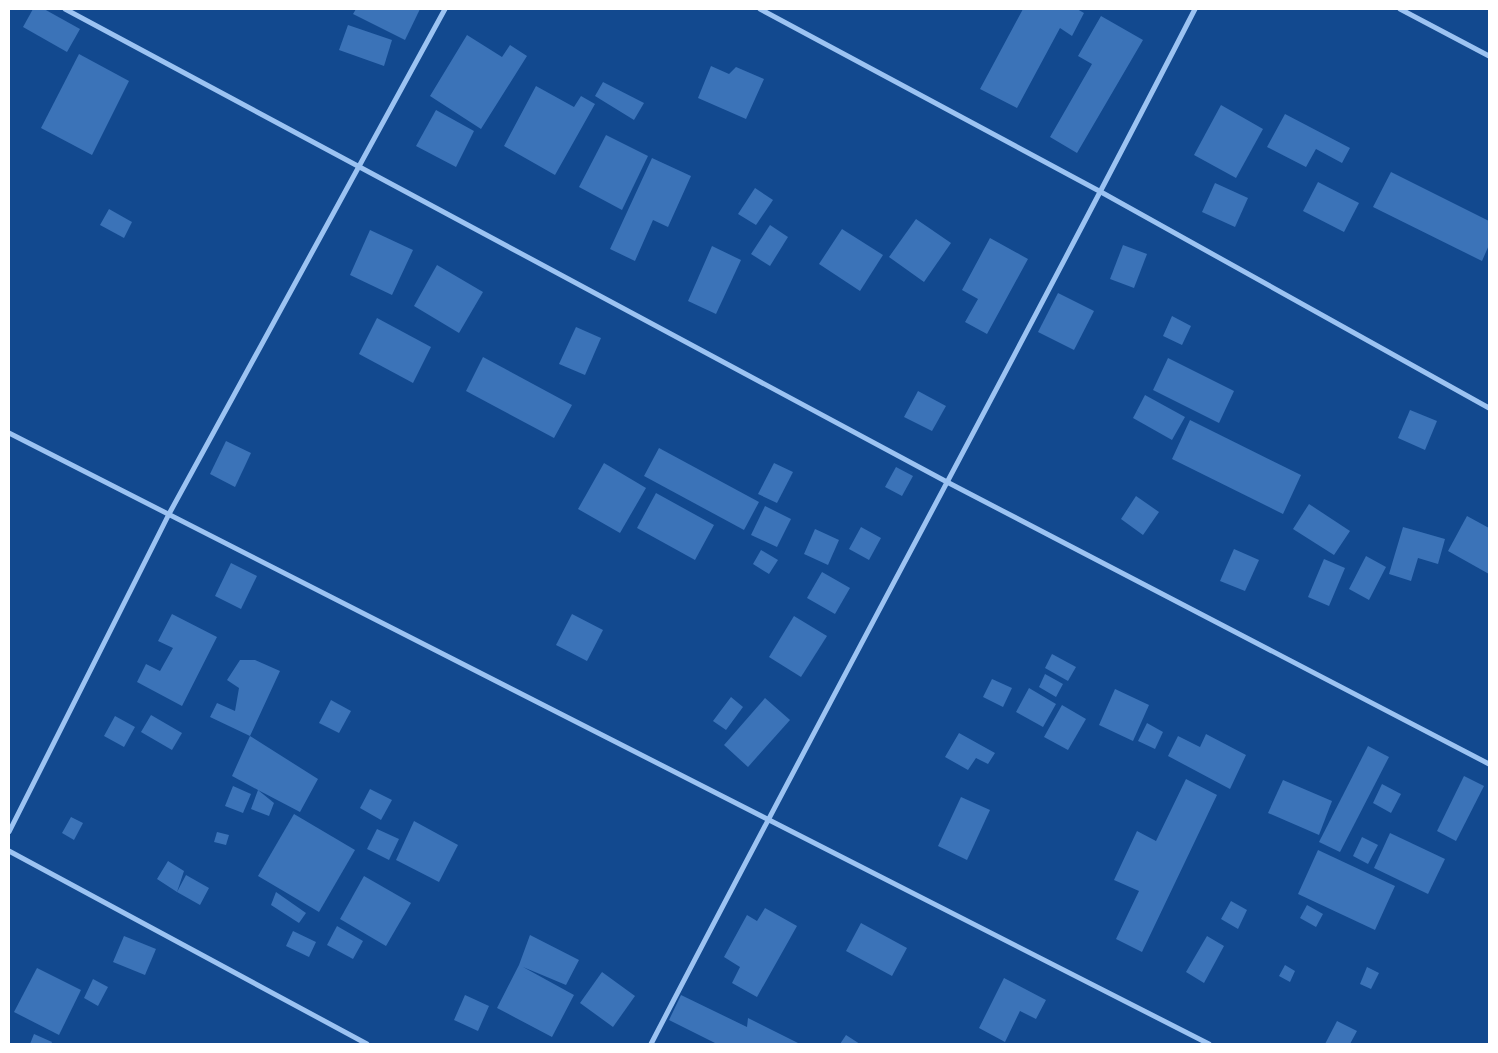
<svg xmlns="http://www.w3.org/2000/svg" width="1498" height="1053" font-family="'Golos Text',sans-serif">
	<style>
		.building { fill: #3b73b8 }
		.lines { fill: none; stroke-linecap: round; stroke-linejoin: round }
		.minor { stroke: #9cc3f2; stroke-width: 5 }
	</style>
	<rect width="100%" height="100%" fill="#12498f"/>
	<g class="building">
		<path d="M33 9H44L80 29 67 52 23 27Z"/>
		<path d="M356 9H420L405 40 353 14Z"/>
		<path d="M1023 9H1077L1084 13 1072 36 1060 28 1017 108 980 89Z"/>
		<path d="M1101 16 1143 40 1077 153 1050 137 1092 64 1078 56Z"/>
		<path d="M348 25 392 40 384 66 339 50Z"/>
		<path d="M467 35 502 57 510 45 527 56 481 129 430 96Z"/>
		<path d="M79 54 129 81 92 155 41 128Z"/>
		<path d="M711 66 729 74 736 67 764 79 746 119 698 98Z"/>
		<path d="M603 82 644 103 634 120 595 96Z"/>
		<path d="M536 86 574 107 581 96 595 104 555 175 504 146Z"/>
		<path d="M1221 105 1263 129 1236 178 1194 155Z"/>
		<path d="M436 110 474 131 456 167 416 146Z"/>
		<path d="M1285 114 1350 148 1342 163 1316 149 1306 167 1267 147Z"/>
		<path d="M606 135 648 156 622 210 579 187Z"/>
		<path d="M652 158 691 176 668 227 653 220 635 261 610 249Z"/>
		<path d="M1391 172 1489 221V245L1482 261 1373 207Z"/>
		<path d="M1318 182 1359 203 1344 232 1303 211Z"/>
		<path d="M1215 183 1248 198 1235 227 1202 212Z"/>
		<path d="M755 188 773 200 756 225 738 214Z"/>
		<path d="M109 209 132 222 124 238 100 225Z"/>
		<path d="M916 219 951 243 924 282 889 257Z"/>
		<path d="M770 225 788 237 770 266 751 254Z"/>
		<path d="M842 229 883 255 860 291 819 264Z"/>
		<path d="M370 230 413 250 392 295 350 275Z"/>
		<path d="M990 238 1028 259 987 334 965 322 978 299 962 290Z"/>
		<path d="M1123 245 1147 254 1134 288 1110 279Z"/>
		<path d="M712 246 741 260 716 314 688 301Z"/>
		<path d="M437 265 483 292 459 333 414 306Z"/>
		<path d="M1058 293 1094 311 1074 350 1038 332Z"/>
		<path d="M1172 316 1191 326 1182 345 1163 336Z"/>
		<path d="M377 318 431 347 413 383 359 354Z"/>
		<path d="M576 327 601 338 585 375 559 364Z"/>
		<path d="M483 357 572 405 554 438 466 391Z"/>
		<path d="M1168 358 1234 391 1219 423 1153 390Z"/>
		<path d="M918 391 946 406 932 431 904 417Z"/>
		<path d="M1145 395 1185 417 1172 440 1133 418Z"/>
		<path d="M1410 410 1437 421 1425 450 1398 438Z"/>
		<path d="M1190 420 1301 475 1283 514 1172 459Z"/>
		<path d="M226 441 251 453 235 487 210 474Z"/>
		<path d="M659 448 759 502 744 530 644 476Z"/>
		<path d="M604 463 646 488 620 533 578 509Z"/>
		<path d="M774 463 793 472 777 503 758 494Z"/>
		<path d="M896 467 913 476 902 496 885 487Z"/>
		<path d="M656 493 714 525 695 560 637 528Z"/>
		<path d="M1136 496 1159 512 1143 535 1121 519Z"/>
		<path d="M1309 504 1350 531 1334 555 1293 529Z"/>
		<path d="M765 506 791 519 777 547 751 535Z"/>
		<path d="M1467 516 1489 528V574L1448 551Z"/>
		<path d="M861 527 881 538 869 560 849 549Z"/>
		<path d="M1403 527 1445 539 1438 564 1418 558 1411 581 1389 574Z"/>
		<path d="M815 529 839 540 828 565 804 554Z"/>
		<path d="M1234 549 1259 560 1245 591 1220 581Z"/>
		<path d="M761 550 778 560 769 574 753 564Z"/>
		<path d="M1366 556 1386 567 1369 600 1349 589Z"/>
		<path d="M1324 559 1345 568 1329 606 1308 597Z"/>
		<path d="M231 563 257 576 241 609 215 596Z"/>
		<path d="M822 572 850 588 835 614 807 598Z"/>
		<path d="M172 614 217 637 182 706 137 682 146 664 160 671 173 648 158 641Z"/>
		<path d="M572 614 603 630 587 661 556 645Z"/>
		<path d="M794 616 827 636 801 677 769 657Z"/>
		<path d="M1052 654 1076 667 1068 681 1045 668Z"/>
		<path d="M240 660H255L280 671 250 736 210 717 217 703 235 711 239 688 227 680Z"/>
		<path d="M1045 674 1063 684 1056 697 1039 687Z"/>
		<path d="M992 679 1012 688 1003 707 983 697Z"/>
		<path d="M1029 688 1056 704 1043 727 1016 712Z"/>
		<path d="M1115 689 1149 705 1133 741 1099 725Z"/>
		<path d="M731 697 743 707 726 730 713 721Z"/>
		<path d="M765 698 790 720 748 767 724 745Z"/>
		<path d="M331 700 351 711 339 733 319 723Z"/>
		<path d="M1062 705 1086 719 1068 750 1044 737Z"/>
		<path d="M151 715 182 733 172 750 141 732Z"/>
		<path d="M115 716 135 727 124 747 104 736Z"/>
		<path d="M1147 723 1163 732 1155 749 1138 741Z"/>
		<path d="M959 733 995 753 988 764 976 758 968 770 945 757Z"/>
		<path d="M1206 734 1246 755 1230 789 1168 756 1178 736 1200 747Z"/>
		<path d="M250 736 318 779 300 812 258 790 274 803 269 816 251 809 258 790 232 776Z"/>
		<path d="M1368 746 1389 757 1340 852 1319 842Z"/>
		<path d="M1464 776 1484 786 1456 841 1437 831Z"/>
		<path d="M1186 779 1217 795 1142 952 1116 939 1139 891 1114 880 1137 831 1156 841Z"/>
		<path d="M1283 780 1332 801 1319 835 1268 813Z"/>
		<path d="M1382 784 1401 794 1391 813 1373 803Z"/>
		<path d="M233 786 251 794 243 813 225 806Z"/>
		<path d="M370 789 392 800 381 820 360 808Z"/>
		<path d="M961 797 990 810 967 860 938 846Z"/>
		<path d="M294 814 355 850 319 912 258 876Z"/>
		<path d="M71 817 83 823 74 840 62 833Z"/>
		<path d="M414 821 458 845 439 882 396 860Z"/>
		<path d="M377 829 399 839 389 860 367 849Z"/>
		<path d="M217 832 229 835 226 845 214 842Z"/>
		<path d="M1390 833 1445 859 1428 894 1374 868Z"/>
		<path d="M1362 837 1378 845 1368 864 1353 856Z"/>
		<path d="M1318 850 1395 886 1375 930 1298 894Z"/>
		<path d="M168 861 184 871 177 892 186 875 209 888 200 905 177 892 157 879Z"/>
		<path d="M364 876 411 903 386 946 340 919Z"/>
		<path d="M276 892 306 913 299 923 271 905Z"/>
		<path d="M1231 901 1247 910 1238 929 1221 919Z"/>
		<path d="M1307 905 1323 914 1316 927 1300 918Z"/>
		<path d="M765 908 797 926 757 997 732 983 740 967 724 957 747 915 757 921Z"/>
		<path d="M861 923 907 948 892 976 846 951Z"/>
		<path d="M337 926 363 941 353 959 327 945Z"/>
		<path d="M293 931 316 942 309 957 286 946Z"/>
		<path d="M530 935 579 960 566 985 523 967 574 995 552 1037 497 1008 519 965Z"/>
		<path d="M124 936 156 949 145 975 113 962Z"/>
		<path d="M1207 936 1224 946 1204 983 1186 972Z"/>
		<path d="M1285 965 1295 971 1290 982 1279 976Z"/>
		<path d="M1367 967 1379 973 1371 989 1360 984Z"/>
		<path d="M37 968 81 990 59 1035 14 1012Z"/>
		<path d="M602 972 635 996 613 1027 580 1003Z"/>
		<path d="M1004 978 1046 1000 1036 1019 1020 1011 1005 1042 979 1028Z"/>
		<path d="M93 979 108 987 98 1006 84 998Z"/>
		<path d="M465 995 489 1006 478 1031 454 1020Z"/>
		<path d="M681 995 747 1027 748 1018 800 1044H717L669 1020Z"/>
		<path d="M1337 1021 1357 1031 1350 1044H1325Z"/>
		<path d="M34 1034 52 1042 51 1044H30Z"/>
		<path d="M846 1035 860 1044H840Z"/>
	</g>
	<g class="lines">
		<g class="minor">
			<path d="M65 9 947 482 1489 764"/>
			<path d="M760 9 1101 192 1489 408"/>
			<path d="M1400 9 1489 56"/>
			<path d="M9 433 1209 1044"/>
			<path d="M9 832 169 514 445 9"/>
			<path d="M9 851 367 1044"/>
			<path d="M651 1044C830 698 1017 356 1195 9"/>
		</g>
	</g>
	<rect width="1498" height="1053" fill="none" stroke="#ffffff" stroke-width="20"/>
</svg>
